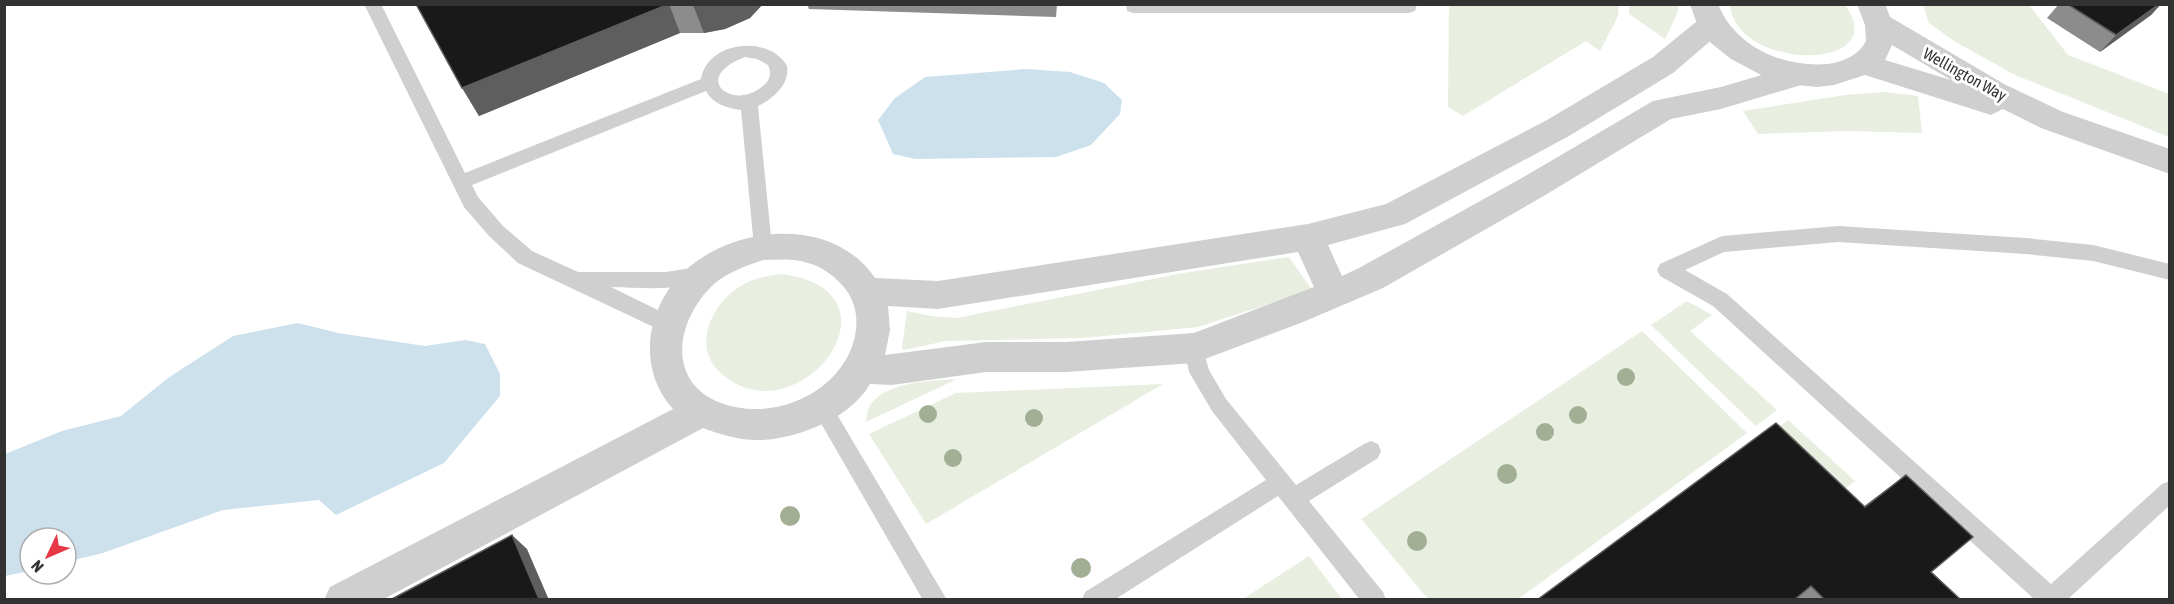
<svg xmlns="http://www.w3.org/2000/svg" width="2174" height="604" font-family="'Asap Condensed',sans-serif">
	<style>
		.green { fill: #e8eee0 }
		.water { fill: #cde1ed }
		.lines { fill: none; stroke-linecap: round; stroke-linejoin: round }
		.service { fill: #cfcfcf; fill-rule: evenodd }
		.minor { fill: #cfcfcf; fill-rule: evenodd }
		.tertiary { fill: #cfcfcf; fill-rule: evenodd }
		.tree { fill: #a2af95 }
		.wall { fill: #8c8c8c }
		.shaded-wall { fill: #5e5e5e }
		.building { fill: #191919; stroke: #5e5e5e; stroke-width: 1.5 }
		.labels { text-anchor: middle; stroke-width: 6; stroke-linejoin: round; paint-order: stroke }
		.street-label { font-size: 16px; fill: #323232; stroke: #fff }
	</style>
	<rect width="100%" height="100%" fill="#fff"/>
	<g class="green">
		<path d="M1449 5V4L1619 5 1618 16 1600 51 1586 41 1463 116 1448 107Z"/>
		<path d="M1629 5H1678V12L1665 39 1629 14Z"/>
		<path d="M1730 5H1845C1894 72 1736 72 1730 5Z"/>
		<path d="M1923 5H2029L2068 55 2169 94V137L2015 75 1954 41 1929 23Z"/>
		<path d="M1884 92 1918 96 1922 133 1847 131 1758 134 1743 111 1845 95Z"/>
		<path d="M1289 257 1312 290 1198 327 1083 338 946 341 904 350 902 348 907 311 931 316 957 318 1183 273Z"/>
		<path d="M782 274C911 291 800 439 723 375 691 349 710 306 739 287 752 278 767 276 782 274Z"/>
		<path d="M1687 301 1712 315 1690 331 1777 410 1756 426 1651 325Z"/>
		<path d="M1642 331 1747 433 1518 599H1428L1361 519Z"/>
		<path d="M957 379 866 422C867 416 867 409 871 404 888 381 931 381 957 379Z"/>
		<path d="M1163 384 926 524 869 434 956 393Z"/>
		<path d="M1788 420 1855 481 1833 498 1767 436Z"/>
		<path d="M1309 556 1342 599H1243Z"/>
	</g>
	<g class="water">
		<path d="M1026 69 1070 72 1104 83 1122 100 1120 114 1091 145 1056 157 915 159 893 154 878 120 895 98 925 77Z"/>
		<path d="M298 323 338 333 425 346 465 340 485 344 500 374V396L444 463 336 515 319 500 223 510 103 553 66 562V538H30V571L5 576V454L62 431 121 416 168 378 233 336Z"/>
	</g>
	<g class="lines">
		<g class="service">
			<path d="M364 4H381L465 173 701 79C707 41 769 34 787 66 790 84 773 99 758 106L772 247 770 253 763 255 756 253 754 247 741 110C727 108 713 104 706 91L472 185 478 197 503 226 532 251 578 272H666L703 266 710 268 713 274 710 280C678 291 644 288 611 287L674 318 677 324 674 330 667 332 660 330 518 263 489 236 464 207ZM745 57 757 59 768 65C772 74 770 80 763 86 732 112 690 78 745 57Z"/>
			<path d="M1126 4H1417L1415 11 1409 13H1133L1127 11Z"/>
			<path d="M1838 226 2026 238 2093 245 2170 264V280L2093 261 2026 254 1838 242 1724 252 1685 270 1727 294 2051 584 2162 484 2170 481V505L2067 600H2035L1713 306 1660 276 1657 270 1660 264 1722 236Z"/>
			<path d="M1194 339 1201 342 1209 370 1226 399 1296 485 1364 444 1371 441 1378 444 1381 451 1378 458 1309 501 1383 592 1386 600H1360L1278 496 1114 600H1082L1085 592 1266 480 1212 411 1189 372 1184 348 1187 342Z"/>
			<path d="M822 398 829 401 947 600H923L815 413 812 407 815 401Z"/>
		</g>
		<path class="minor" d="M1712 14 1722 17 1726 24 1722 31 1673 73 1569 136 1405 224 1328 245 1342 276 1359 268 1520 179 1653 101 1721 87 1798 64 1808 67 1813 75 1808 83 1721 109 1671 119 1542 197 1383 288 1303 322 1194 363 1066 372H986L892 385 870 384C851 418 799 438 762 440 742 441 722 435 703 428L382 600H324L330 587 673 409C632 364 649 294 697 261 749 224 836 220 875 278L938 281 1308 224 1386 204 1547 120 1653 57 1702 17ZM1298 252 1314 287 1194 333 1066 342H986L885 355 890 330 888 306 938 309ZM763 260C778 260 794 258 808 263 821 266 833 275 842 285 855 299 859 317 855 336 843 392 774 423 721 403 664 381 677 318 714 284 728 272 746 266 763 260Z"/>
		<path class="tertiary" d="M1690 4H1718C1735 47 1784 68 1828 64 1843 62 1859 55 1866 41L1865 25 1858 7 1859 4H1885L1890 17 2004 84 2063 112 2170 149V174L2041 128 2003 109 1991 115 1865 75 1834 85 1817 87 1788 84 1765 77 1731 59 1711 43 1697 24ZM1892 45 1951 80 1885 60Z"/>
	</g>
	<g class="tree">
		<circle cx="1626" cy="377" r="9"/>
		<circle cx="928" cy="414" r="9"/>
		<circle cx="1578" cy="415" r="9"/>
		<circle cx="1034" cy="418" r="9"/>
		<circle cx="1545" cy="432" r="9"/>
		<circle cx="953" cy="458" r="9"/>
		<circle cx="1507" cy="474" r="10"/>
		<circle cx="790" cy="516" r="10"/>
		<circle cx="1417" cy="541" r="10"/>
		<circle cx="1081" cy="568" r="10"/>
	</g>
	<g class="wall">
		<path d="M416 4H763L750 18 725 29 704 33H680L479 116Z"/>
		<path d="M807 4H1057L1056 17 809 9Z"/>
		<path d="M2059 4H2161L2151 15 2100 52 2047 18Z"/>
		<path d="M1906 475 1931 572 1961 600H1537L1864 506Z"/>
	</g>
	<g class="shaded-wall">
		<path d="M669 4 680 33 479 116 462 88Z"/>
		<path d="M763 4 750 18 725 29 704 33 693 5Z"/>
		<path d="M2159 4H2161L2151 15 2100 52 2116 35Z"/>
		<path d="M512 535 527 549 549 600H538Z"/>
	</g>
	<g class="building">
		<path d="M416 4H669L462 88Z"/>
		<path d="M2067 4H2159L2116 35Z"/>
		<path d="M1776 423 1865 507 1906 475 1973 537 1931 572 1961 600H1825L1811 586 1794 600H1537Z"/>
		<path d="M512 535 539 599 538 600H390Z"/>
	</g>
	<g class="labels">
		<g class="street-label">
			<text transform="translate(1965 74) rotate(29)" y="6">Wellington Way</text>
		</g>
	</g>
	<rect width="2174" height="604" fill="none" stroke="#323232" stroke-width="12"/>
	<g transform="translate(48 556) rotate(226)"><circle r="28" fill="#ffffff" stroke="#adadad" stroke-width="1.5"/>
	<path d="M0-4.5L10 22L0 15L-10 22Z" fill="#e53745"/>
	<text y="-9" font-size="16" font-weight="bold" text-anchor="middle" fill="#323232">N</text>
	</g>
</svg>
